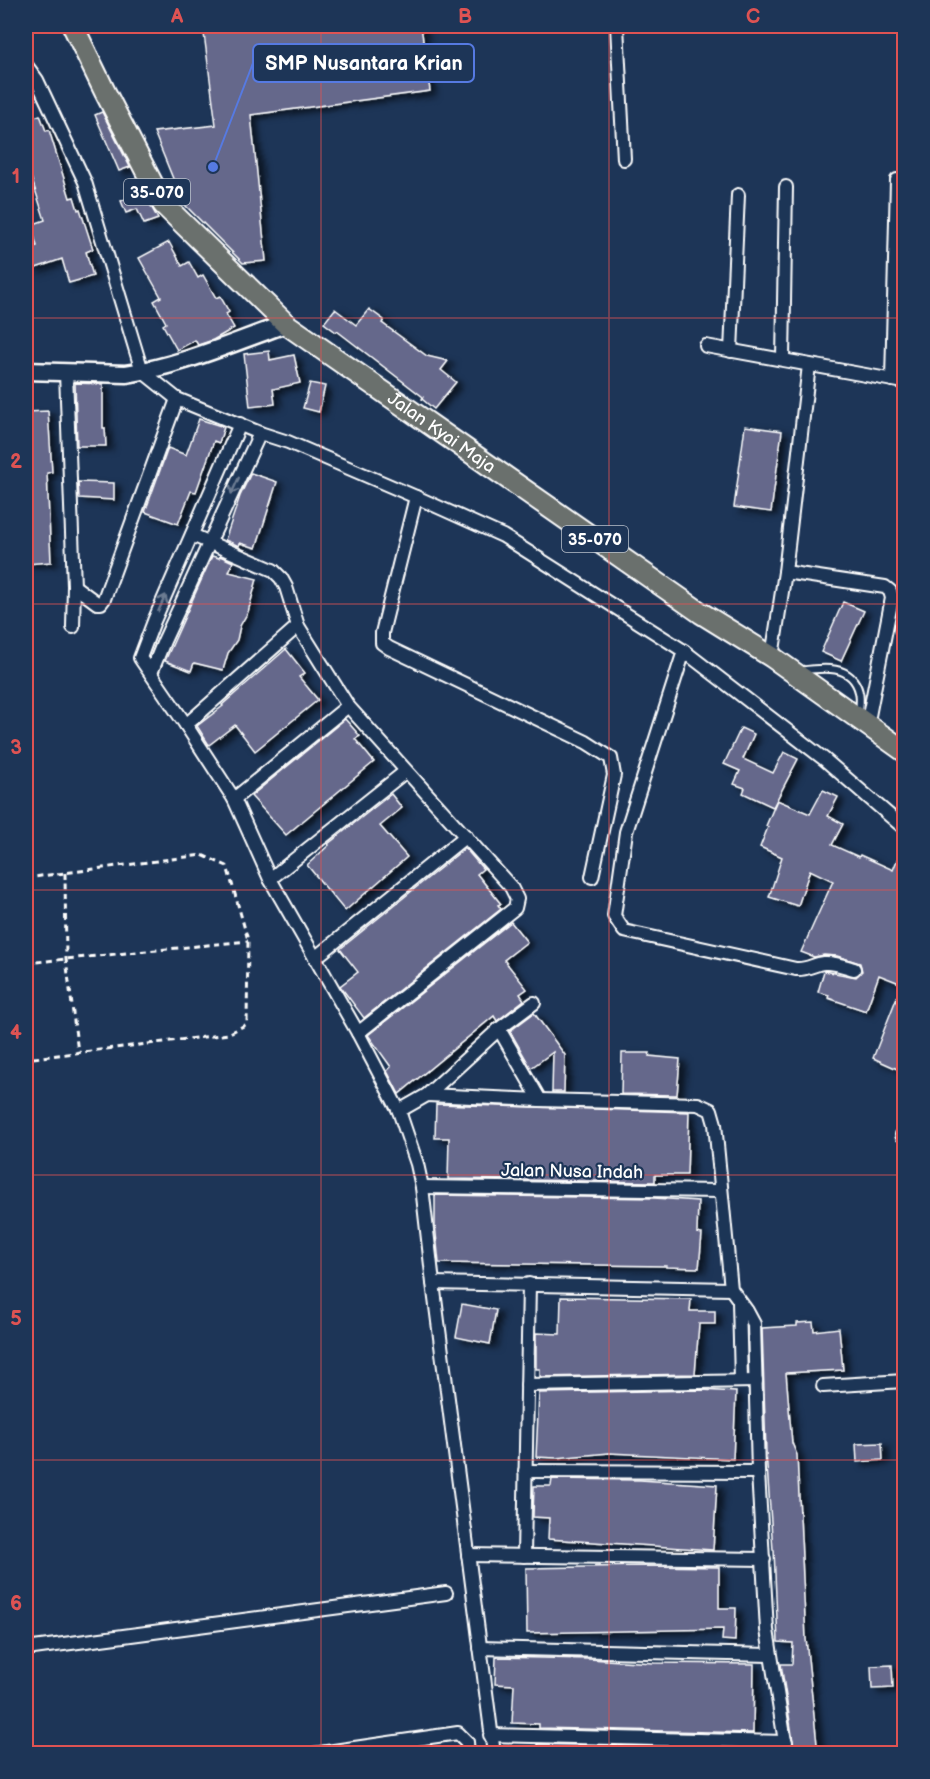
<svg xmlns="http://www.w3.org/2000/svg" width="930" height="1779" font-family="'Balsamiq Sans',sans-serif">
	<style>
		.building { fill: #65678b; stroke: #fff; stroke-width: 1.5; filter: url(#shadow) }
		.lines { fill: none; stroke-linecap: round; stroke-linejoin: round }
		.lane-casing { stroke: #fff; stroke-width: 10 }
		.street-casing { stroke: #fff; stroke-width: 16 }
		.secondary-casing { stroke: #fff; stroke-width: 21 }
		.primary-casing { stroke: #fff; stroke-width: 24 }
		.path { stroke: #fff; stroke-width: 3; stroke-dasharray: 6 4.5; stroke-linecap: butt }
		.lane { stroke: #1d3557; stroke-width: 6 }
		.street { stroke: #1d3557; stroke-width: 12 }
		.secondary { stroke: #1d3557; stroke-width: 16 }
		.primary { stroke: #6b706d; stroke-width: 20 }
		.oneway { stroke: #6c7c92 }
		.grid { fill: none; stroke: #de5353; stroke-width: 1.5; stroke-opacity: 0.55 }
		.labels { text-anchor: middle; stroke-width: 4.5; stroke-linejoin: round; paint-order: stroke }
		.shield { fill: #1d3557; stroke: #bbc2cd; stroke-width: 1.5 }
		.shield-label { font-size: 16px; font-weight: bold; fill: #fff }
		.street-label { font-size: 18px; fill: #fff; stroke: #1d3557 }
		.leader { fill: none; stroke: #567ae2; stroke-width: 2 }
		.callout-dot { fill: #567ae2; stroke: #1d3557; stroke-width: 2 }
		.callout { fill: #1d3557; stroke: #567ae2; stroke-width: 2 }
		.callout-label { font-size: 20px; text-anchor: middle; font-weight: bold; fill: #fff }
		.neatline { fill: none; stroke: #de5353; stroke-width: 2 }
		.grid-label { font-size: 20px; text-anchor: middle; font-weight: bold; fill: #de5353 }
	</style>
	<defs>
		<filter id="shadow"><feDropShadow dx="6" dy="3.5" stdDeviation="3" flood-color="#0009"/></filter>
	</defs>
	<rect width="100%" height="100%" fill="#1d3557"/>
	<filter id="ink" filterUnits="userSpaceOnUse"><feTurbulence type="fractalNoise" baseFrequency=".0167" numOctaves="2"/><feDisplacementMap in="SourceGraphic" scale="12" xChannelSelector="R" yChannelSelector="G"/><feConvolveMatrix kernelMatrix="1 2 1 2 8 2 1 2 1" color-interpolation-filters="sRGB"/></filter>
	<g filter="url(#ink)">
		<g class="building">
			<path d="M203 26H421L430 91 251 115 266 261 243 263 183 203 154 132 216 125Z"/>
			<path d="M102 112 130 167 119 171 95 115Z"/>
			<path d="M40 115 46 131 49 130 70 198 74 197 78 210 80 209 93 249 86 252 93 276 69 283 62 259 33 269 27 249 37 246 31 225 45 220 31 177 26 179V120Z"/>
			<path d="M143 192 158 219 144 224 137 209 126 213 121 201Z"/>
			<path d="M169 242 182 266 189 262 198 278 203 275 216 298 220 296 229 312 226 314 234 328 213 340 198 345 195 340 177 350 163 325 166 323 154 301 161 297 139 258Z"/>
			<path d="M335 309 356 325 369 309 384 320 382 323 427 356 448 361 441 370 456 382 434 409 422 399 423 397 337 331 336 332 324 323Z"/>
			<path d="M269 351 270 360 294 355 300 383 273 389 275 404 250 407 244 354Z"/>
			<path d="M75 383 103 384V428H105L106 446H77Z"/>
			<path d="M310 383 325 386 319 412 303 408Z"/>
			<path d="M48 411 52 472 47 473 51 562 26 564V412Z"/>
			<path d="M199 419 224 427 219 443 214 441 196 492 191 491 178 524 145 512 168 448 186 455Z"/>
			<path d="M745 426 782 431 771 512 734 507Z"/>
			<path d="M251 473 277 482 256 548 240 543 239 546 225 540 240 496Z"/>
			<path d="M78 482 114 483V500L79 498Z"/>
			<path d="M212 556 219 558 220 556 233 562 229 572 257 579 248 612 240 626 237 640 228 653 223 670 194 663 191 671 165 661Z"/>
			<path d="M843 602 864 611 841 661 821 652Z"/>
			<path d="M286 649 305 673 299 677 318 700 255 751 235 725 209 745 197 726 223 706 222 705Z"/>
			<path d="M345 719 360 736 355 739 374 762 286 835 251 796Z"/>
			<path d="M741 728 754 734 743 759 773 773 784 752 798 759 773 807 743 793 745 788 734 784 740 771 724 764Z"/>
			<path d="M823 790 838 797 828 816 843 824 832 845 859 857 860 855 893 870 904 843V1072L873 1058 902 984 879 975 866 1011 828 998 829 995 818 992 824 971 856 977 862 971 860 963 837 956 824 955 814 957 801 952 833 881 810 870 798 906 769 897 782 857 760 847 768 827 766 826 777 800 810 814Z"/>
			<path d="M391 794 402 808 380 826 407 857 345 911 307 865 329 845 328 844Z"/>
			<path d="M465 848 483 869 477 874 501 904 498 905 501 909 364 1018 340 986 358 972 340 949Z"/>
			<path d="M511 922 527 942 504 960 527 989 520 994 524 1000 497 1021 494 1016 399 1094 387 1071 391 1067 368 1035Z"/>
			<path d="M534 1013 565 1055 564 1092H552L553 1052 531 1068 510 1031Z"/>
			<path d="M622 1053H650L649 1056 680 1059 677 1095 621 1094Z"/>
			<path d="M436 1104 689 1112 687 1175H655V1182L448 1179 449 1138H435Z"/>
			<path d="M435 1195 654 1198 698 1201 697 1233 702 1234 699 1268 666 1267V1266L439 1263 435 1224Z"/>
			<path d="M561 1297 691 1299 690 1311H715V1324H699L695 1374 540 1377V1369H536V1333L560 1334Z"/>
			<path d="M462 1304 496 1310 490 1344 456 1337Z"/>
			<path d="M813 1322 814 1331 839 1328 843 1370 786 1373 792 1443 797 1455 806 1639 818 1754H795L781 1664H792L793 1643 778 1642 774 1550H773L766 1452 762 1328 797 1326V1323Z"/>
			<path d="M702 1390 736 1392 733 1459 609 1453 556 1458 536 1457 539 1393Z"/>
			<path d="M882 1443 883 1460 857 1462 856 1444Z"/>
			<path d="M552 1479 640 1480 717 1485 713 1550 548 1539 549 1518 533 1517 534 1486H551Z"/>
			<path d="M646 1566 719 1567V1608H736L735 1641 722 1640 723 1629 527 1633 526 1568Z"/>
			<path d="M496 1657 589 1659 654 1663 754 1664 753 1733 539 1728V1724L512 1723 514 1685 495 1684Z"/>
			<path d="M892 1665 893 1688 872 1689 871 1666Z"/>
			<path d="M538 1744 752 1749V1754H538Z"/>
		</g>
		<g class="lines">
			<defs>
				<path id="lane" d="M799 671C821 668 852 663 859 692 861 699 859 708 859 715"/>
				<g id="street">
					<path d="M617 26 624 159"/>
					<path d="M26 65 37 80 85 182 142 371 177 399 260 433 288 442 416 497 503 536 684 651 824 759 904 828"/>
					<path d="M706 346 904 382"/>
					<path d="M731 351 738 195"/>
					<path d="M783 359 786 187"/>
					<path d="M66 373 74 586 73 627"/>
					<path d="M892 380 897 180"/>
					<path d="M240 424 154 621 140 658 186 725 234 799 270 879 358 1033 399 1111 417 1164 422 1187 433 1283 494 1754"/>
					<path d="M416 497 382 633V643L389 648 586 742 611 758 614 775 592 877"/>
					<path d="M192 535 273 570 281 578 286 587 298 626 348 706 511 887 517 899 515 908 358 1033"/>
					<path d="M785 572 885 587 890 591 892 598 867 726"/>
					<path d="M74 586 97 603H101L104 599 177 399"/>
					<path d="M684 651 626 832 614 916 624 931 796 969C807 970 814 964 824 963 834 962 844 966 854 969"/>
					<path d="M772 657 785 572 809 365"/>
					<path d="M151 673 164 641 260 433"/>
					<path d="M186 725 298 626"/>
					<path d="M234 799 348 706"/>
					<path d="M270 879 406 771"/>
					<path d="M315 958 466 836"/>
					<path d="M499 1029 540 1100"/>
					<path d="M427 1095 540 1100 698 1104 711 1110 715 1124 731 1289 747 1311 754 1324 758 1472 767 1630 787 1754"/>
					<path d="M399 1111 427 1095 499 1029 534 1003"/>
					<path d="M902 1135H904"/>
					<path d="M422 1187 721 1191"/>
					<path d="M433 1283 731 1289"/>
					<path d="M739 1301 741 1381"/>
					<path d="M527 1385 756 1381"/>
					<path d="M823 1386 904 1381"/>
					<path d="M525 1471 758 1472"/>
					<path d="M468 1555 764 1559"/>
					<path d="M524 1556 529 1284"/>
					<path d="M480 1648 770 1655"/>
					<path d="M26 1649 446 1593"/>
					<path d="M490 1735 786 1742"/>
					<path d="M313 1754 458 1733 467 1742 468 1754"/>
				</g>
				<path id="secondary" d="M26 371 126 374C181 366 234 342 286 324"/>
				<g id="primary">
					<path id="s1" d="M73 26 105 92 163 204 286 324 701 613 772 657 904 751"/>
				</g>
			</defs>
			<use href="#lane" class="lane-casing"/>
			<use href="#street" class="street-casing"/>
			<use href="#secondary" class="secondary-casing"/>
			<use href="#primary" class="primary-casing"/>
			<g class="path">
				<path d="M65 873 66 959 78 1052"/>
				<path d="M26 878 202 855 227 866 248 940 247 1024 228 1034 26 1059"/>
				<path d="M26 963 248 941"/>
			</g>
			<use href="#lane" class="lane"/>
			<use href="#street" class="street"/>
			<use href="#secondary" class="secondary"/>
			<use href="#primary" class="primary"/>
		</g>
		<defs><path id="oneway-shaft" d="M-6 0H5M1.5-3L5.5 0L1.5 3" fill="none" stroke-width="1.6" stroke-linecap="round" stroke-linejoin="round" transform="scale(1.5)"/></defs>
		<g class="oneway">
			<use href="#oneway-shaft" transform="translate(235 486) rotate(115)"/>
			<use href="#oneway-shaft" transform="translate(162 603) rotate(-66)"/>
		</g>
	</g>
	<path class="grid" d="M321 26V1754M609 26V1754M26 318H904M26 604H904M26 890H904M26 1175H904M26 1460H904"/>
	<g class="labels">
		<g class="shield">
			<rect x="124" y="179" width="66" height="26" rx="4.5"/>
			<rect x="562" y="526" width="66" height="26" rx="4.5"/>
		</g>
		<g class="shield-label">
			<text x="157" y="198">35-070</text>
			<text x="595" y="545">35-070</text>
		</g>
		<g class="street-label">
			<text dy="6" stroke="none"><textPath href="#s1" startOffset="561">Jalan Kyai Maja</textPath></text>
			<text transform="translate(572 1171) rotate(1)" y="6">Jalan Nusa Indah</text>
		</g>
	</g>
	<path class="leader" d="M213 167L253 63"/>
	<circle class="callout-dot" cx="213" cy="167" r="6"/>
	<rect class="callout" x="253" y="44" width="221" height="38" rx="6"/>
	<g class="callout-label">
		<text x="364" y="70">SMP Nusantara Krian</text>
	</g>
	<rect width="930" height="1779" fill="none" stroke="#1d3557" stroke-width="66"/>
	<rect x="33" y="33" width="864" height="1713" class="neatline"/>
	<g class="grid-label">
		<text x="177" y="23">A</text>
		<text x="465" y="23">B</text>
		<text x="753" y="23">C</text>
		<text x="16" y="183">1</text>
		<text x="16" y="468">2</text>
		<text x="16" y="754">3</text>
		<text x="16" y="1039">4</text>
		<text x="16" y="1325">5</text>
		<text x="16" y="1610">6</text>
	</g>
</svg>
